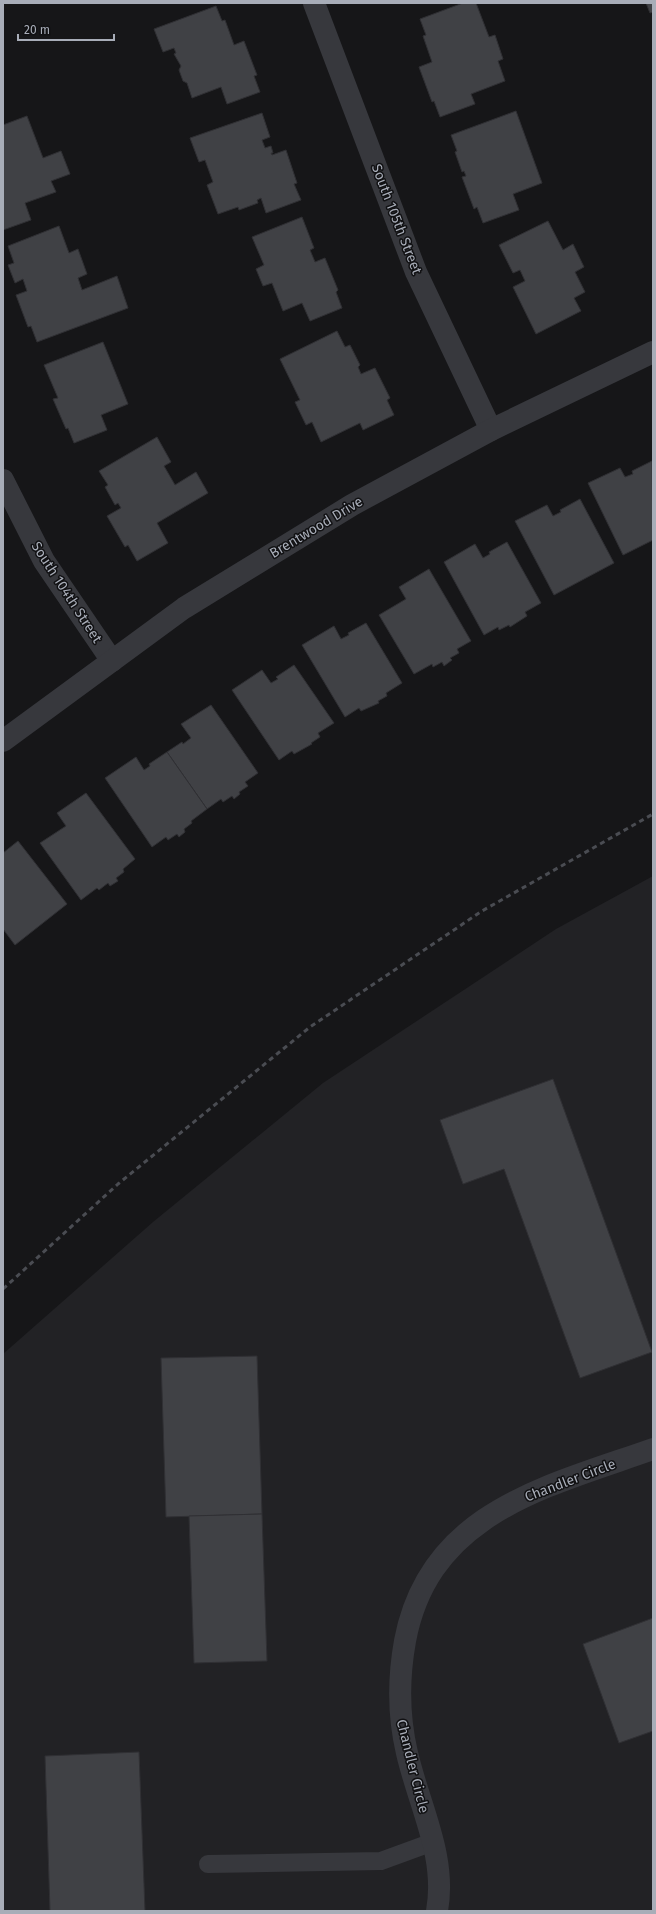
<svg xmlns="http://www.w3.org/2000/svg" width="656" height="1914" font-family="'Fira Sans',sans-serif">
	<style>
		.built { fill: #222225 }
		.building { fill: #404145; stroke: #303034 }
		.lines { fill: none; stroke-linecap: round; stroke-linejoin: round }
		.lane { stroke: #37383d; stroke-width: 18 }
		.street { stroke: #37383d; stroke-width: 22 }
		.rail { stroke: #4a4c52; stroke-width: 3; stroke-dasharray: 5 4; stroke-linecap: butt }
		.labels { text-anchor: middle; stroke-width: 3; stroke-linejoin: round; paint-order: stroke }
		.street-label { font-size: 14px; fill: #a8adb8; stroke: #111113 }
	</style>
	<rect width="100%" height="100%" fill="#161618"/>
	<path class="built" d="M653 876V1911H3V1354L153 1222 323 1083 556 929Z"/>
	<g class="building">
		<path d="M463 3H476L489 37 495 35 503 59 498 61 505 81 471 94 475 104 440 117 434 101 432 102 419 67 432 62 423 36 426 35 420 19Z"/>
		<path d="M646 3H653V12L650 13Z"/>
		<path d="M216 6 222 21 225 20 234 45 244 41 257 75 254 76 260 92 227 104 221 87 192 98 187 83 183 81 179 70 181 66 174 54 176 53 174 48 163 52 154 29Z"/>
		<path d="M516 111 542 183 513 194 519 210 483 223 477 207 474 209 462 177 466 176 464 171 462 172 455 152 457 151 451 135Z"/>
		<path d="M262 113 270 137 262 140 265 148 271 146 273 153H271L272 155 286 150 297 183 294 184 301 200 266 213 261 198 257 200 258 203 239 210 238 207 218 214 207 185 213 182 205 160 199 162 190 138Z"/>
		<path d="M27 116 43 158 61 151 70 174 51 181 56 192 25 203 31 220 3 230V125Z"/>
		<path d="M302 217 314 248 310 250 315 262 325 258 338 290 336 292 342 308 310 321 302 303 283 311 272 283 263 286 256 269 264 265 252 237Z"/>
		<path d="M548 221 563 250 573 244 584 267 575 272 585 292 574 298 581 311 536 334 513 287 525 281 520 270 513 273 499 245Z"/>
		<path d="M59 226 69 253 78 249 87 274 78 278 82 290 117 276 128 308 37 342 31 326 28 327 16 295 27 291 23 279 15 283 8 265 14 263 8 246Z"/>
		<path d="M337 331 345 347 350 345 360 365 358 367 361 374 375 368 390 398 387 400 394 415 363 430 360 423 321 442 312 422 306 425 295 402 300 400 280 359Z"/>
		<path d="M103 342 128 404 101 415 107 430 74 443 68 428 66 429 53 399 58 398 44 365Z"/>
		<path d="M157 437 171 462 164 466 175 485 196 472 208 493 157 523 168 543 137 561 128 545 125 547 107 516 121 508 118 503 115 505 105 487 108 485 99 471Z"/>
		<path d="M652 461 653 540 623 555 588 483 620 468 625 477 633 474 632 471Z"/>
		<path d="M580 499 614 563 554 595 515 521 547 505 553 516 561 512 560 510Z"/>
		<path d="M507 542 541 603 525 612 527 616 510 627 509 625 499 630 498 627 484 635 444 562 475 544 483 558 490 554 489 552Z"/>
		<path d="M429 569 471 641 457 649 459 653 450 658 452 660 444 666 442 662 433 667 432 664 414 674 379 615 406 599 399 587Z"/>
		<path d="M366 623 402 683 386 693 387 696 378 701 379 703 361 711 359 708 345 717 302 645 334 626 341 639 349 635 348 633Z"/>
		<path d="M294 665 334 723 318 733 320 737 311 743 312 744 294 754 292 751 279 760 232 690 262 670 271 683 278 679 276 677Z"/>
		<path d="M211 705 258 773 245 782 248 786 239 792 240 794 234 799 232 796 223 802 221 799 207 809 167 752 182 742 183 744 191 738 181 724Z"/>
		<path d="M167 752 207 809 191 821 192 823 184 829 185 832 179 837 177 834 168 840 166 837 152 847 105 778 136 757 144 770 150 766 149 764Z"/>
		<path d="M86 793 135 859 123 869 124 872 116 878 118 881 110 886 108 883 99 890 97 888 81 900 40 843 66 826 57 813Z"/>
		<path d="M18 841 67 904 15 945 3 929V853Z"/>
		<path d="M553 1079 652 1352 580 1378 504 1169 463 1184 440 1120Z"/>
		<path d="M257 1356 262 1514 166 1517 161 1358Z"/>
		<path d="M262 1514 267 1661 194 1663 189 1516Z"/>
		<path d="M653 1618V1731L619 1743 583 1644Z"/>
		<path d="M139 1752 145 1911H50L45 1756Z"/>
	</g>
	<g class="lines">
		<path class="lane" d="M208 1864 381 1861 433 1842"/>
		<g class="street">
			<path d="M314 3 416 272 491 430"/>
			<path d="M3 480 44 561 112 661"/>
			<path d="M3 741 184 608 352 505 491 430 653 352"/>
			<path d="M437 1911C447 1856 419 1806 407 1753 398 1715 398 1680 405 1641 429 1512 546 1487 653 1449"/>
		</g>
		<path class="rail" d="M3 1289 118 1184 310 1027 482 911 653 814"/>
	</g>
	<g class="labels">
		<g class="street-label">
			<text transform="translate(397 219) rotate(69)" y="5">South 105th Street</text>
			<text transform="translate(316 527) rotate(-31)" y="5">Brentwood Drive</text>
			<text transform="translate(67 592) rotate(57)" y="5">South 104th Street</text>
			<text transform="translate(570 1480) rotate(-21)" y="5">Chandler Circle</text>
			<text transform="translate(413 1766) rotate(76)" y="5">Chandler Circle</text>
		</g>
	</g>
	<rect width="656" height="1914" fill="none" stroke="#a8adb8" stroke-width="8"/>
	<path d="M18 34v6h96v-6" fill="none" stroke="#a8adb8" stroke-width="2"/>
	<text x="24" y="34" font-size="12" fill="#a8adb8" stroke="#111113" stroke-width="3" paint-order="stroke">20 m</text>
</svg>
